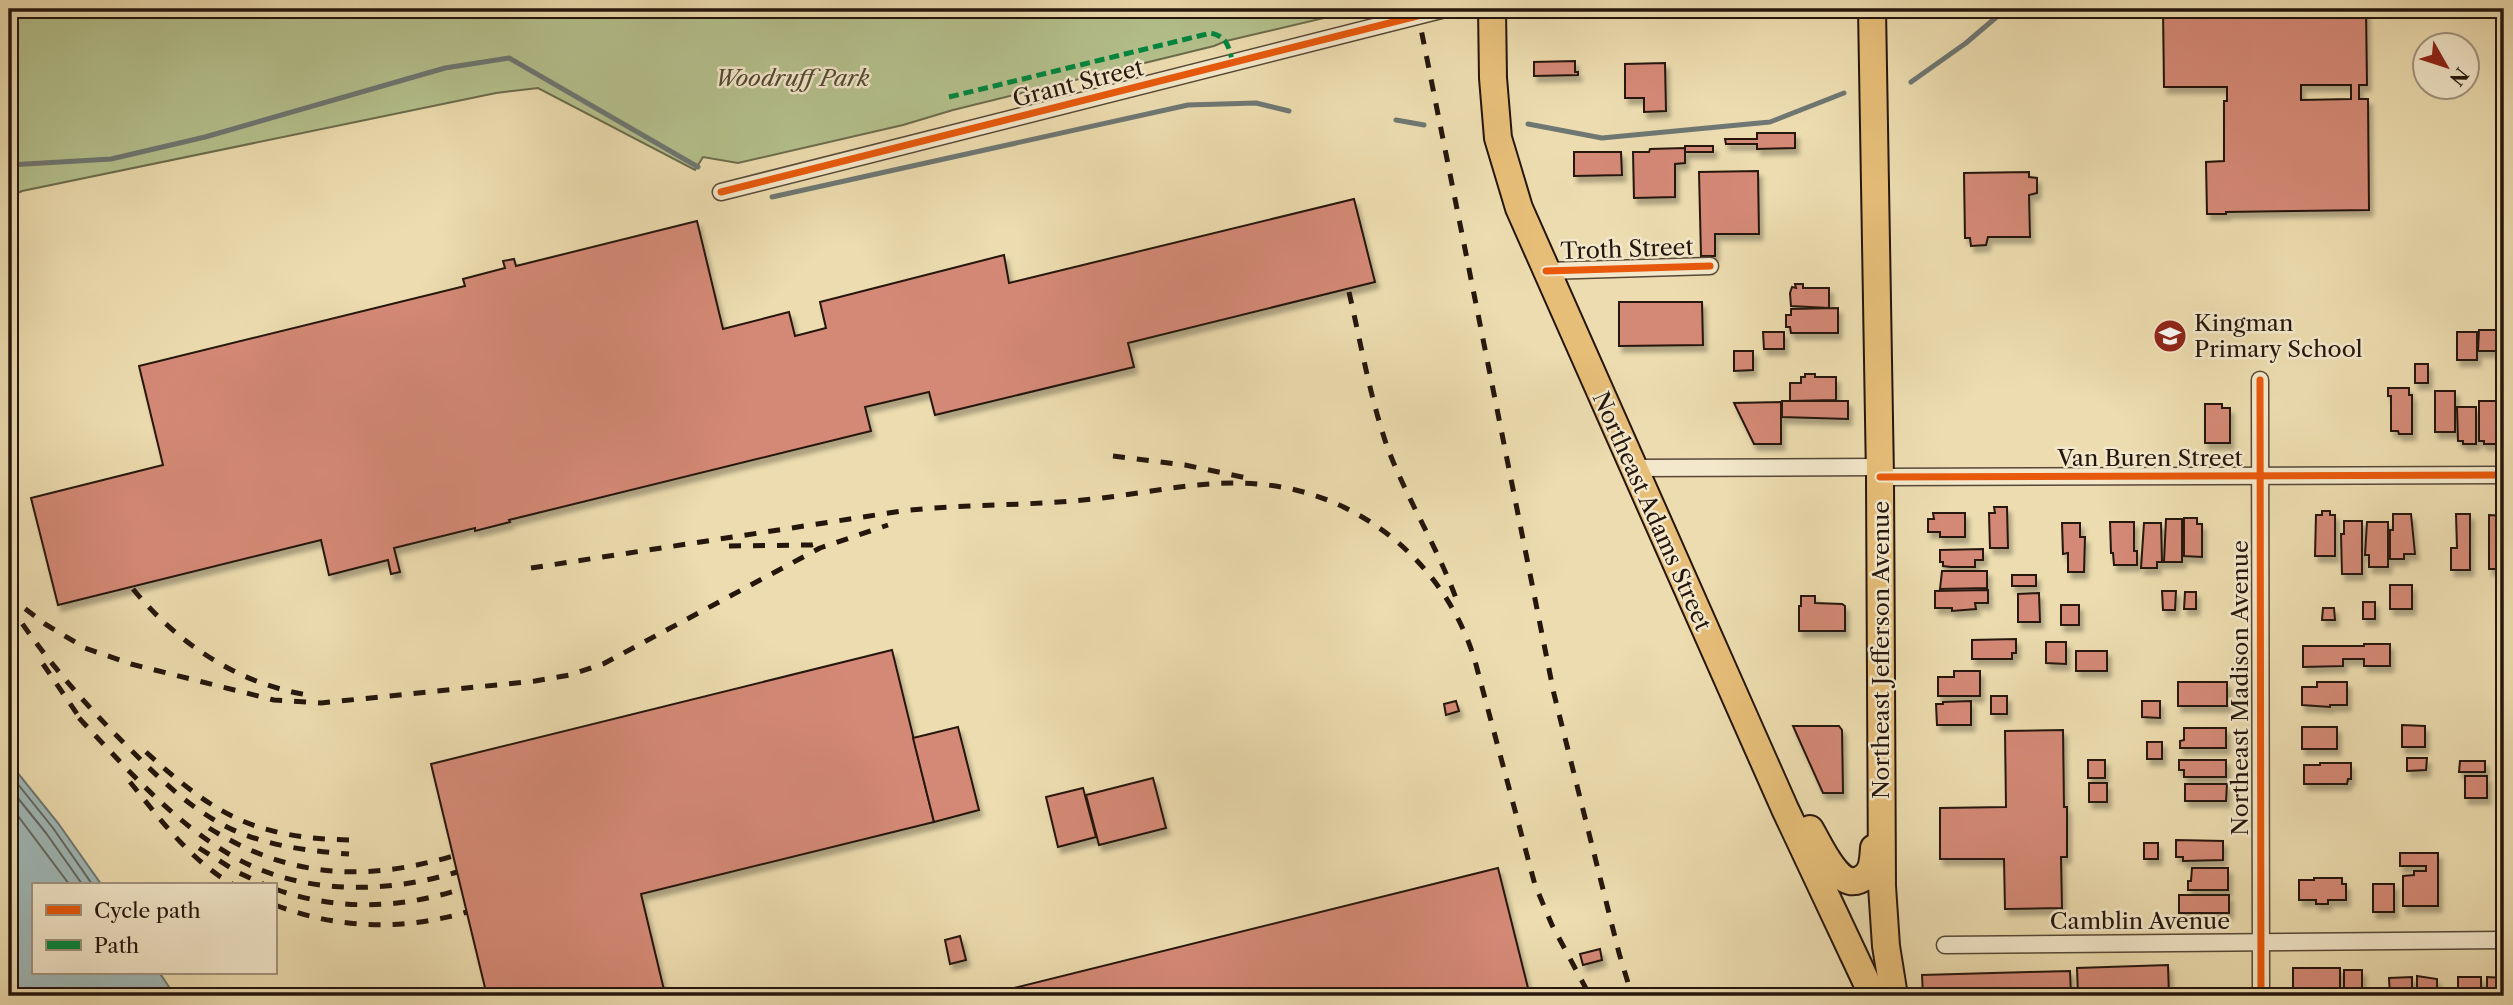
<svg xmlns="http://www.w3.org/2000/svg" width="2513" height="1005" font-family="'Libre Caslon Text',serif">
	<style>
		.green { fill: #b4c18d; stroke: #6c6c4d; stroke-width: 2 }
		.water { fill: #9fb8b7; stroke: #6e7773; stroke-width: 2 }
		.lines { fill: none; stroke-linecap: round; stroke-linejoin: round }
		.shore { stroke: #626762; stroke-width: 2 }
		.stream { stroke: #6e7773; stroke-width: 5 }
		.building { fill: #d48976; stroke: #25160d; stroke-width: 2; fill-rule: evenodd; filter: url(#shadow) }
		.street-casing { stroke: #574836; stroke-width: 19 }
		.primary-casing { stroke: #25160d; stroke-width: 30 }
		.street { stroke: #f3e8cb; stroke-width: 16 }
		.primary { stroke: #e6be78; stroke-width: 26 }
		.rail { stroke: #25160d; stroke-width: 5; stroke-dasharray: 12 12; stroke-linecap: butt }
		.quiet { stroke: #00873e; stroke-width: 5; stroke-dasharray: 10 5; stroke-linecap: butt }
		.cycleway-casing { stroke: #f3e8cb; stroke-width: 11 }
		.cycleway { stroke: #e8590c; stroke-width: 7 }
		.labels { text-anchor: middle; stroke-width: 5; stroke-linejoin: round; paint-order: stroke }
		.park-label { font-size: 23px; font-style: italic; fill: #504933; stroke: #f3e8cb }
		.street-label { font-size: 23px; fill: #25160d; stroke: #f3e8cb }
		.poi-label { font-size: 23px; fill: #25160d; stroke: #f3e8cb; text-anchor: start }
	</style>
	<defs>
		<filter id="shadow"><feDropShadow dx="3.5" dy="6" stdDeviation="2" flood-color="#0004"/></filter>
	</defs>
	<rect width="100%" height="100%" fill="#ecdcaf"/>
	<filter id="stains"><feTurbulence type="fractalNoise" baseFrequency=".00286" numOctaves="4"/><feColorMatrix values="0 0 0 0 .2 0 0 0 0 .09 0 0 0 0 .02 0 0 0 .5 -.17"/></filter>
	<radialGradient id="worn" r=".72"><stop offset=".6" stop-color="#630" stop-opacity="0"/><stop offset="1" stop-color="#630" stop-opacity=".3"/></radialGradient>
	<path class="green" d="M9 9H1358V10L1226 41 1214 46 953 110 903 125 738 163 703 157 695 170 538 88 496 93 22 191 9 197Z"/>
	<path class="water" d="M9 762 58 823 101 884H33V972H159L175 996H9Z"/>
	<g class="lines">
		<g class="shore">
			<path d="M9 773 53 828 92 884"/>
			<path d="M9 787 46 833 82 884"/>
			<path d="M9 804 69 884"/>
		</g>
		<g class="stream">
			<path d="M1911 82 1966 43 2006 9"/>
			<path d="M1396 120 1424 125"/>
			<path d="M1528 124 1602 138 1770 122 1844 93"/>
			<path d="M9 165 111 159 205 137 445 68 509 58 698 167"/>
			<path d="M772 197 1188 105 1256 103 1289 111"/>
		</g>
	</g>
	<g class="building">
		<path d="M2163 9H2366L2367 85H2359V99H2368L2369 210 2226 212V214H2207L2206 162 2224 161V101H2227V87H2164ZM2301 85H2351V99L2301 100Z"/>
		<path d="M1575 61V72H1578V75L1534 76V62Z"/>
		<path d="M1665 63 1666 111 1644 112V98H1625V64Z"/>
		<path d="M1757 133H1795V148L1757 149V144H1726L1725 139H1757Z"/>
		<rect x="1685" y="146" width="28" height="6"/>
		<path d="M1685 148V163L1675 164V197L1634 198 1633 152H1649L1650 149Z"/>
		<path d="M1574 152H1621L1622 175 1574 176Z"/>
		<path d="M1758 171 1759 234H1715V256H1701L1699 172Z"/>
		<path d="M2029 172V177L2037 178V193L2029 195 2030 237H1988L1986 245 1971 246 1970 238H1965L1964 173Z"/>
		<path d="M1354 199 1375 282 1128 343 1134 367 935 415 929 392 865 407 871 431 509 520 510 522 475 531V528L394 548 400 572 391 574 388 560 329 575 321 540 58 605 31 498 163 465 139 366 465 286 463 279 505 268 503 261 514 259 516 266 697 221 723 329 789 312 795 336 826 328 820 302 1004 255 1009 283Z"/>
		<path d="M1795 284H1803V288H1829V308L1791 306 1790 293 1792 287 1796 288Z"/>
		<path d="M1619 302H1702L1703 345 1619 346Z"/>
		<path d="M1838 308V333H1791L1790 327H1786V315H1791V309Z"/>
		<path d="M2479 330H2499V351H2478Z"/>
		<path d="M1763 332H1784V349H1764Z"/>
		<rect x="2457" y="332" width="20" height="28"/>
		<path d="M1734 351H1753V370L1734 371Z"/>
		<rect x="2415" y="364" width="13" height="19"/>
		<path d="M1805 374H1815V377H1836V400L1790 401V383H1801V377H1805Z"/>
		<path d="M2388 388H2409V395H2412V434H2399L2398 431H2391V396H2388Z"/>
		<rect x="2435" y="391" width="20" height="41"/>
		<path d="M1782 401H1848V419L1782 417Z"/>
		<path d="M2479 401H2497L2498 444H2484V441H2479Z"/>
		<path d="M1781 402V444H1754L1734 403Z"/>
		<path d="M2205 404H2222V408H2230V443H2205Z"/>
		<path d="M2457 407H2476V444H2463V441H2458Z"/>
		<rect x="2500" y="407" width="4" height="34"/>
		<path d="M1994 507H2007L2008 548H1990L1989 513H1995Z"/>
		<path d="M2322 511H2330V515H2335V556H2315L2316 515H2322Z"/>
		<path d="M1933 513H1965V537H1940V532H1928V519H1934Z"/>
		<path d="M2393 514H2411L2415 554H2404V559H2390V530H2393Z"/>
		<path d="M2456 514H2470V570H2451V548H2457Z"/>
		<path d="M2489 515 2504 516V565H2499V569H2489Z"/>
		<path d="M2184 518H2197V524H2202V557L2184 556Z"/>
		<path d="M2166 519H2182V562H2164Z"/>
		<path d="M2344 521H2362V574H2342L2341 534H2344Z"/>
		<path d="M2110 522H2134V551H2137V565H2114L2113 553H2111Z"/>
		<path d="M2367 522H2388V567H2369V555H2365Z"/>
		<path d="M2062 523H2080V537H2085L2084 572H2068V553L2063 554Z"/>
		<path d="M2144 523H2161L2162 562H2157V568H2141Z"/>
		<path d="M1983 549V560H1975V567H1951L1943 566V562H1940V550Z"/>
		<path d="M1942 571H1987V588L1940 589Z"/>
		<rect x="2012" y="575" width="24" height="11"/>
		<rect x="2390" y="585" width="22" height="24"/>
		<path d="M1988 590V603H1975L1976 609 1952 611V608H1935V591Z"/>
		<path d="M2162 591H2176L2175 610H2163Z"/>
		<path d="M2185 592H2196V609H2184Z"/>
		<path d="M2039 593 2040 622H2018V594Z"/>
		<path d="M1801 596H1815V603L1842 604 1845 606V631H1799V606H1801Z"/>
		<rect x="2363" y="602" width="12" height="17"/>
		<rect x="2061" y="605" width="18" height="20"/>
		<path d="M2323 608H2334L2335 620H2322Z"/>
		<path d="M2016 639V653H2012V659H1972V640Z"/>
		<path d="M2046 642H2066V664L2046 663Z"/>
		<path d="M2364 644H2390V666H2364V659H2343V666L2303 667V646H2364Z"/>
		<path d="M892 650 934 822 641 894 665 994 655 996H487L431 764Z"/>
		<rect x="2076" y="651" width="31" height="20"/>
		<path d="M1954 671H1980V696H1938V677H1954Z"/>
		<rect x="2178" y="682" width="49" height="24"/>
		<path d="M2317 682H2347V705H2330V707L2302 705V687H2317Z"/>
		<rect x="1991" y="696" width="16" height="18"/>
		<path d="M1456 701 1459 711 1446 715 1444 704Z"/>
		<path d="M1971 701V725H1937L1936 704H1943V702Z"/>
		<path d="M2142 701H2160V718L2142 717Z"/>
		<path d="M2402 725 2425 726V747H2402Z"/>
		<path d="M1793 726H1839L1842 730 1843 793H1823Z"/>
		<path d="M958 727 979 810 934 822 913 738Z"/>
		<rect x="2302" y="727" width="35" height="22"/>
		<path d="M2184 728H2226V748H2180V741L2184 740Z"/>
		<path d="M2063 730 2064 807H2067V857H2061L2062 908 2005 909 2004 859H1940V808L2006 807 2005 731Z"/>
		<rect x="2147" y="742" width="15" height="17"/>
		<path d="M2407 758H2427L2426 770 2407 771Z"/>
		<rect x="2088" y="760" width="17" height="18"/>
		<path d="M2179 760H2226V777H2184V770H2179Z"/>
		<path d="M2460 761H2485V772H2459Z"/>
		<path d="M2320 763H2351V779H2348L2347 784H2304V765H2320Z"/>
		<rect x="2465" y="776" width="22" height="22"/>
		<path d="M1153 778 1166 828 1099 845 1086 795Z"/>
		<rect x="2089" y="783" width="18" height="19"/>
		<path d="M2185 784H2227L2226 801H2185Z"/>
		<path d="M1083 788 1096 837 1058 847 1046 797Z"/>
		<path d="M2176 840 2223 841V860L2183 861V857H2176Z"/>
		<rect x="2144" y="843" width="14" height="16"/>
		<path d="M2400 853H2438V906H2403V876L2414 875V871H2426V866H2400Z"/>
		<path d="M1498 868 1530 996H991L990 994Z"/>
		<path d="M2192 868H2228V890H2188V881H2191Z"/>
		<path d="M2314 878H2342V884H2346V900H2328V904H2316V900H2299V880H2314Z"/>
		<rect x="2373" y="884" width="21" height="28"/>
		<rect x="2179" y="895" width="50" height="18"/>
		<path d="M960 936 966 960 950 964 945 940Z"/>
		<path d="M1600 949 1602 960 1583 965 1580 954Z"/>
		<path d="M2168 965 2169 996H2078L2077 968Z"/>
		<rect x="2293" y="968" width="47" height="27"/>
		<rect x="2344" y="970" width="18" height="19"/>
		<path d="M2070 971 2071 996H1923L1922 975Z"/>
		<path d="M2417 976 2437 979V996H2417Z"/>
		<path d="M2412 977V996H2390L2389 978Z"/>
		<rect x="2458" y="977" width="23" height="19"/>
		<path d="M2487 977 2504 978V996H2487Z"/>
	</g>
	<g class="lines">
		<defs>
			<g id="street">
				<path d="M721 192 1445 9"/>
				<path d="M1546 271 1710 266"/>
				<path d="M2260 380 2261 996"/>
				<path d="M1633 468 1880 467"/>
				<path d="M1880 477 2504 475"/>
				<path d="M1945 945 2504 940"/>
			</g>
			<g id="primary">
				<path d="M1492 9 1493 78 1498 138 1519 208 1785 809 1873 996"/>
				<path d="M1872 9 1880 477 1882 886 1886 946 1894 996"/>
				<path d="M1810 829C1819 844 1838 889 1859 880 1873 875 1873 861 1874 848"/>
			</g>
		</defs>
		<use href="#street" class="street-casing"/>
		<use href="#primary" class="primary-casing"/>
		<use href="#street" class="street"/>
		<use href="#primary" class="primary"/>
		<g class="rail">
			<path d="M1417 9 1554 694 1619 953 1632 996"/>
			<path d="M1349 292C1361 344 1370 398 1388 449 1408 501 1438 548 1457 601"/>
			<path d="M1113 456 1185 465 1247 478"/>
			<path d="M729 546 811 545 820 543"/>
			<path d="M531 568 902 511C962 504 1023 506 1083 500 1140 495 1200 479 1258 484 1360 492 1446 564 1475 661L1535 885 1552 925 1590 996"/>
			<path d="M133 589C177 643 238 684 308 695"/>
			<path d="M9 591 23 607 45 624 85 648 131 664 274 700 321 703 535 681 570 675 603 664 820 548 888 525"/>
			<path d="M9 604C44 658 87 707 133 752 162 781 191 809 229 828 267 846 308 851 349 854"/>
			<path d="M43 664 84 724"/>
			<path d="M79 718C126 768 174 823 234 857 301 895 385 894 457 872"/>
			<path d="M146 752C215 815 254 838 350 840"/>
			<path d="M130 782C160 819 190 860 232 884"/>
			<path d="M209 828C289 878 364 882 453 856"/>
			<path d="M199 848 239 873 263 884"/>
			<path d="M275 889C337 911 399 909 461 889"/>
			<path d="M275 905C338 929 402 931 467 912"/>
		</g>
		<path class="quiet" d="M949 97 1211 33C1228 37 1229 48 1233 64"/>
		<defs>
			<g id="cycleway">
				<path d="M721 192 1445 9"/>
				<path d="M1546 271 1710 266"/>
				<path d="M2260 380 2261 996"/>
				<path d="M1880 477 2504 475"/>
			</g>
		</defs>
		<use href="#cycleway" class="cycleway-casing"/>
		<use href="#cycleway" class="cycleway"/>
	</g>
	<defs>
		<symbol id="school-disc" viewBox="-11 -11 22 22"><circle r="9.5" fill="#8f2418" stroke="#f3e8cb"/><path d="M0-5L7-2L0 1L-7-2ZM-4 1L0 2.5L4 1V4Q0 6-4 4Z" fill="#fff"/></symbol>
	</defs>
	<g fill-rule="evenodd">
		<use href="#school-disc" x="2151" y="317" width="38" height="38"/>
	</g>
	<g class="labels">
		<g class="park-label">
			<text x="792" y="86">Woodruff Park</text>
		</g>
		<g class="street-label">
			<text transform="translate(1078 83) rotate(-14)" y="8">Grant Street</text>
			<text transform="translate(1627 249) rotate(-2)" y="8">Troth Street</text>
			<text x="2150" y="466">Van Buren Street</text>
			<text transform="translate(1652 511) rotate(66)" y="8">Northeast Adams Street</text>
			<text transform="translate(1881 650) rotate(-90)" y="8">Northeast Jefferson Avenue</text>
			<text transform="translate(2240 688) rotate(-90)" y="8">Northeast Madison Avenue</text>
			<text x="2140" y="929">Camblin Avenue</text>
		</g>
		<g class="poi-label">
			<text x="2194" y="331">Kingman<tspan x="2194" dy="26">Primary School</tspan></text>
		</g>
	</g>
	<rect width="2513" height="1005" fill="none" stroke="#ecdcaf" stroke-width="35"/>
	<rect x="10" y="10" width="2492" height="984" fill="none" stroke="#25160d" stroke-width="3.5"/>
	<rect x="18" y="18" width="2478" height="970" fill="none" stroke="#25160d" stroke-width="2"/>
	<rect x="32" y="883" width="245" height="91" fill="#f3e8cb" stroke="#a1947f" stroke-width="2"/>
	<rect x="46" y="905" width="35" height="10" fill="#e8590c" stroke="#a1947f" stroke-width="2"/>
	<text x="94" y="918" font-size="21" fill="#25160d">Cycle path</text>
	<rect x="46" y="940" width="35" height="10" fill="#00873e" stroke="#a1947f" stroke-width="2"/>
	<text x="94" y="953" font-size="21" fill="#25160d">Path</text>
	<g transform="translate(2446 66) rotate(129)"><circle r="33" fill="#f3e8cb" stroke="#a1947f" stroke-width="2"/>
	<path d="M0-5L12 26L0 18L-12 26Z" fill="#8f2418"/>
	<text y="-10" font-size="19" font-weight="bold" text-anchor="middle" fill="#25160d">N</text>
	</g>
	<rect width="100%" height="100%" filter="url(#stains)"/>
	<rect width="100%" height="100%" fill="url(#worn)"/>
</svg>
